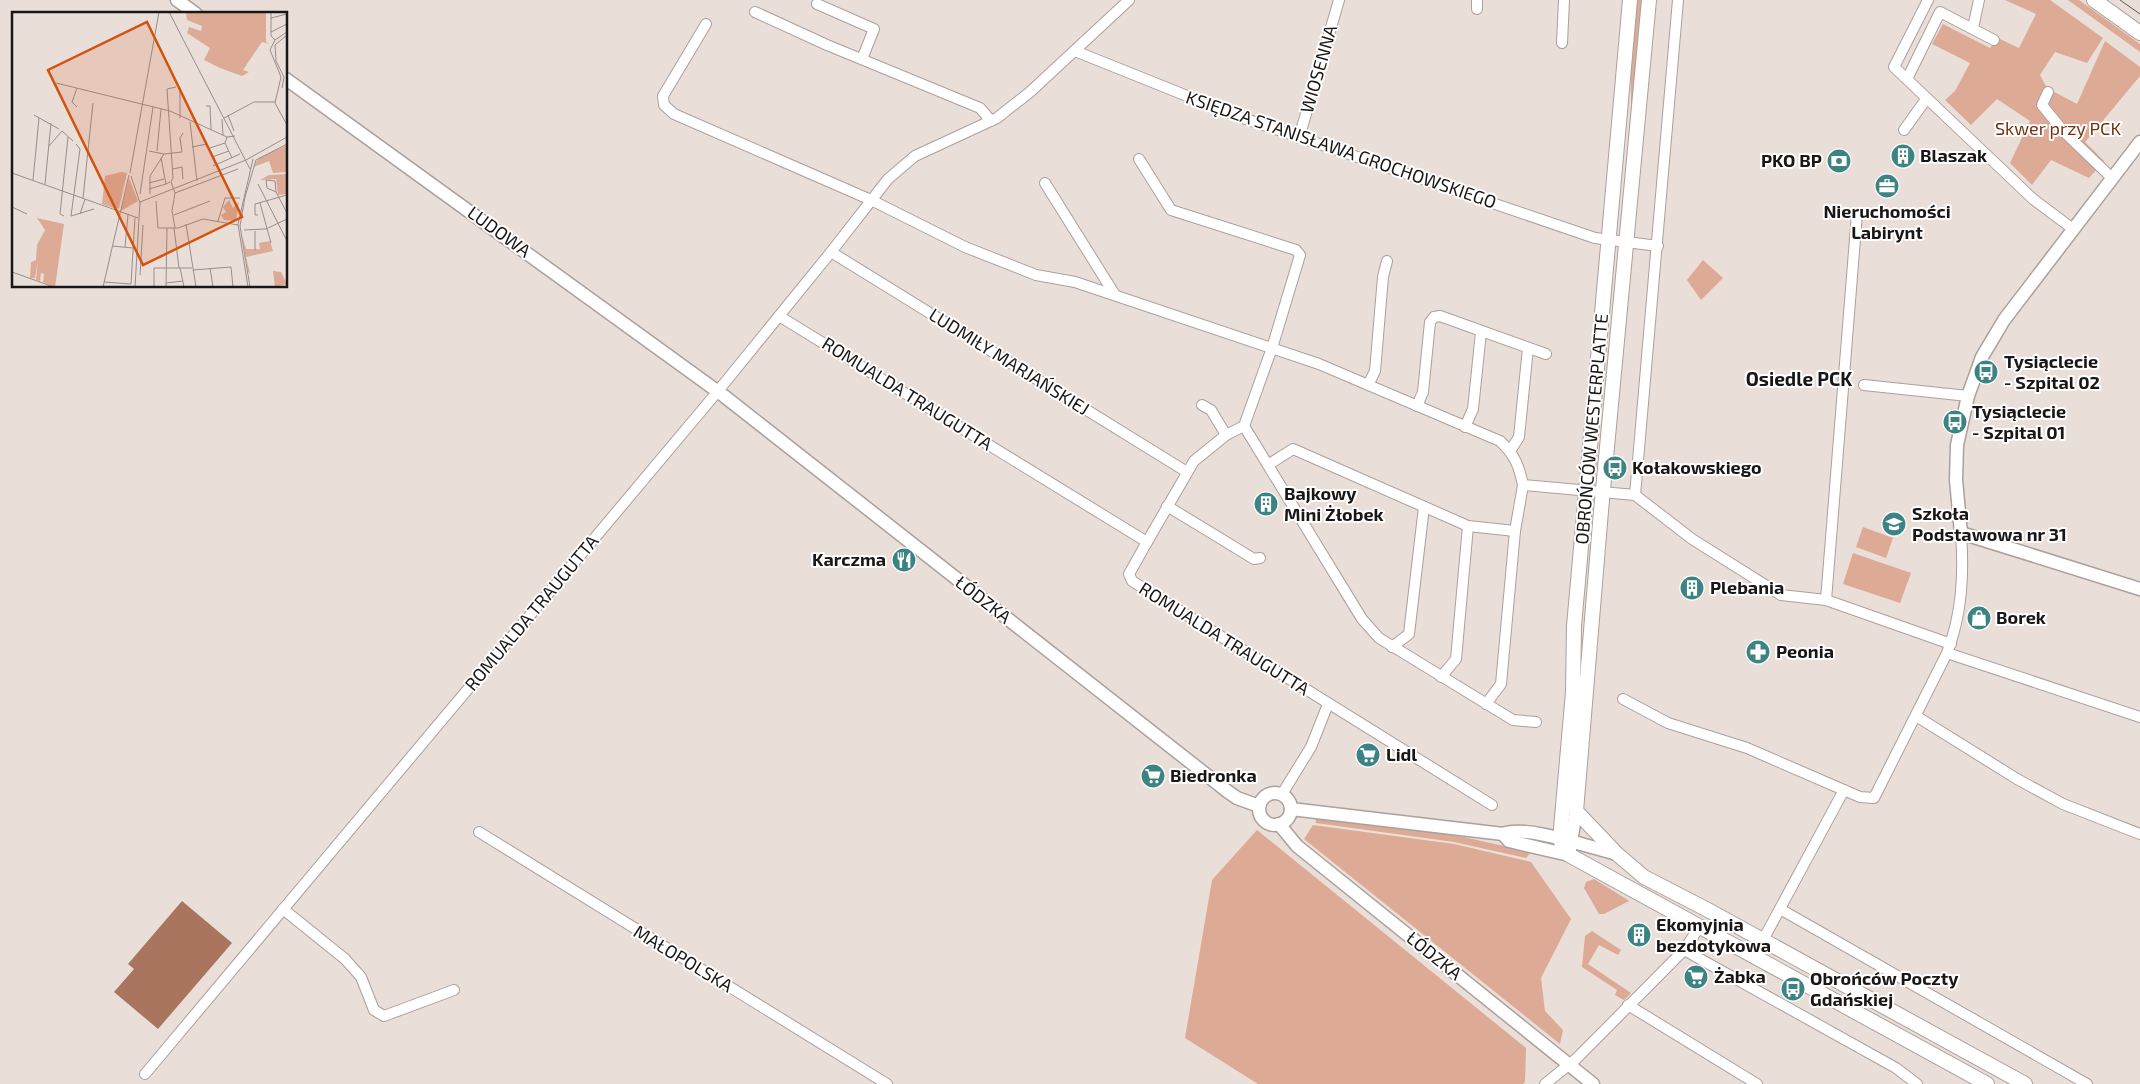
<svg xmlns="http://www.w3.org/2000/svg" width="2140" height="1084" font-family="'Exo 2',sans-serif">
	<style>
		.green { fill: #dcaa95 }
		.water { fill: #aa755e }
		.lines { fill: none; stroke-linecap: round; stroke-linejoin: round }
		.minor-casing { stroke: #aba09c; stroke-width: 12 }
		.tertiary-casing { stroke: #aba09c; stroke-width: 15 }
		.secondary-casing { stroke: #aba09c; stroke-width: 16 }
		.minor { stroke: #fff; stroke-width: 10 }
		.tertiary { stroke: #fff; stroke-width: 12 }
		.secondary { stroke: #fff; stroke-width: 14 }
		.tram { stroke: #5d5754; stroke-width: 1 }
		.labels { text-anchor: middle; stroke-width: 4; stroke-linejoin: round; paint-order: stroke }
		.street-label { font-size: 18px; fill: #1a1615; stroke: #fff }
		.park-label { font-size: 18px; fill: #74310f; stroke: #fff }
		.poi-label { font-size: 18px; font-weight: bold; fill: #1a1615; stroke: #fff; text-anchor: start }
		.neighbourhood-label { font-size: 19px; font-weight: bold; fill: #1a1615; stroke: #fff }
		.inset-road { fill: none; stroke: #978e8b; stroke-width: 1 }
		.view { fill: #d3520d; fill-opacity: 0.15; stroke: #d3520d; stroke-width: 2.5 }
		.inset-edge { fill: none; stroke: #1a1615; stroke-width: 2.5 }
	</style>
	<rect width="100%" height="100%" fill="#eaded9"/>
	<g class="green">
		<path d="M1636 0H1644L1625 214 1622 213 1631 106V61Z"/>
		<path d="M2005 0H2050L2103 38 2087 63 2055 52 2040 75 2047 88 2077 104 2105 41 2140 67V76L2085 142 2104 161 2089 178 2051 160 2032 185 2010 163 2030 121 1997 99 1971 125 1945 100 1955 91 1970 63 1932 44 1943 24 1990 48 1998 38 2019 48 2036 14Z"/>
		<path d="M2068 0H2079L2140 44V52Z"/>
		<path d="M1703 260 1723 278 1701 300 1687 280Z"/>
		<path d="M1863 527 1893 538 1886 558 1856 547Z"/>
		<path d="M1853 553 1911 573 1900 603 1843 584Z"/>
		<path d="M1315 816 1446 833 1531 852 1526 858 1454 842 1316 823Z"/>
		<path d="M1313 825 1454 844 1531 862 1571 919 1541 978 1545 1011 1563 1030 1560 1044 1304 839Z"/>
		<path d="M1257 830 1526 1048 1525 1082 1523 1084H1258L1185 1038 1212 880Z"/>
		<path d="M1594 879 1628 900 1629 901 1604 914H1599L1584 888 1586 882Z"/>
		<path d="M1592 931 1621 950 1618 955 1599 945 1588 964 1631 993 1624 1000 1615 995 1617 990 1582 967 1585 936Z"/>
	</g>
	<path class="water" d="M182 901 232 943 158 1029 114 992 134 969 128 964Z"/>
	<g class="lines">
		<defs>
			<g id="minor">
				<path d="M1928 0 1894 67 2033 199 2073 229"/>
				<path d="M817 4 874 29 862 59"/>
				<path d="M1477 9V0"/>
				<path d="M755 12 827 45 980 108 991 121"/>
				<path d="M706 24 663 96 664 105 674 114 871 200 965 247 1036 275 1075 282 1319 364 1500 441C1515 455 1519 466 1523 485L1635 495 1678 0"/>
				<path d="M1973 28 1979 0"/>
				<path d="M1562 43 1564 0"/>
				<path d="M1075 51 1237 116 1595 238 1658 246"/>
				<path d="M1907 79 1940 12 1994 40"/>
				<path d="M2048 92 2042 105 2063 131 2111 177"/>
				<path d="M1904 130 1927 98"/>
				<path d="M1299 138 1339 0"/>
				<path d="M1139 159 1171 210 1296 250 1300 255 1272 348 1244 426 1226 435 1194 461 1147 542"/>
				<path d="M1045 183 1115 295"/>
				<path d="M831 252 1187 472"/>
				<path d="M779 316 1147 542 1129 574 1132 581 1492 805"/>
				<path d="M1368 385 1375 371 1383 277 1387 261"/>
				<path d="M1864 385 1968 396"/>
				<path d="M1202 405 1211 410 1226 435"/>
				<path d="M1417 406 1423 392 1430 322 1434 317 1440 316 1546 354"/>
				<path d="M1244 426 1362 619 1379 638 1513 720 1536 722"/>
				<path d="M1465 427 1473 409 1481 332"/>
				<path d="M1510 451 1519 437 1528 348"/>
				<path d="M1268 465 1293 449 1468 526 1515 531 1523 485"/>
				<path d="M1635 495 1692 539 1781 595 1826 600 1951 644"/>
				<path d="M1167 506 1254 559 1260 558"/>
				<path d="M1826 600 1857 214"/>
				<path d="M1392 647 1409 634 1424 507"/>
				<path d="M1947 653 2140 717"/>
				<path d="M1441 677 1456 659 1468 526"/>
				<path d="M1623 699 1668 723 1747 748 1860 797 1874 798 1947 653C1962 614 1964 575 1961 533"/>
				<path d="M1486 704 1501 684 1515 531"/>
				<path d="M1916 716 2017 779 2063 804 2140 834"/>
				<path d="M1282 794 1311 747 1328 704"/>
				<path d="M479 832 887 1084"/>
				<path d="M283 909 345 959 361 977 374 1010 384 1016 454 990"/>
				<path d="M1780 909 2087 1084"/>
				<path d="M1763 940 1844 790"/>
				<path d="M1684 950 1896 1068 1917 1084"/>
				<path d="M1628 1005 1757 1084"/>
				<path d="M145 1074 718 391 831 252 888 179 915 156 997 118 1030 92 1129 0"/>
				<path d="M1545 1084 1576 1059 1684 950 1700 926"/>
			</g>
			<g id="tertiary">
				<path d="M177 0 196 14"/>
				<path d="M286 79 724 396 1227 791 1237 798 1259 806"/>
				<path d="M2140 142 2004 320 1982 357 1968 396 1957 445 1956 480 1961 533 2140 589"/>
				<circle cx="1275" cy="809" r="16"/>
				<path d="M1291 809 1503 834C1525 824 1592 848 1617 854"/>
				<path d="M1279 824 1297 846 1593 1084"/>
				<path d="M1503 834 1509 841 1569 855 1576 811"/>
			</g>
			<g id="secondary">
				<path d="M1630 0 1574 626 1573 692 1560 840 1569 855 1987 1084"/>
				<path d="M1649 0 1601 511 1576 811 1617 854 1644 877 1706 909 2025 1084"/>
				<path d="M2094 0 2140 33"/>
			</g>
		</defs>
		<use href="#minor" class="minor-casing"/>
		<use href="#tertiary" class="tertiary-casing"/>
		<use href="#secondary" class="secondary-casing"/>
		<use href="#minor" class="minor"/>
		<use href="#tertiary" class="tertiary"/>
		<use href="#secondary" class="secondary"/>
		<path class="tram" d="M2120 0 2140 14"/>
	</g>
	<defs>
		<symbol id="building-disc" viewBox="-11 -11 22 22"><circle r="9.5" fill="#3c8483" stroke="#fff"/><path d="M-4-6H4V6H1V3H-1V6H-4ZM-2.5-4.3h1.7v1.8h-1.7ZM.8-4.3h1.7v1.8H.8ZM-2.5-1h1.7V.8h-1.7ZM.8-1h1.7V.8H.8Z" fill="#fff"/></symbol>
		<symbol id="bank-disc" viewBox="-11 -11 22 22"><circle r="9.5" fill="#3c8483" stroke="#fff"/><path d="M-6-4H6V4H-6ZM0-2.3a2.3 2.3 0 1 0 0 4.6a2.3 2.3 0 1 0 0-4.6Z" fill="#fff"/></symbol>
		<symbol id="office-disc" viewBox="-11 -11 22 22"><circle r="9.5" fill="#3c8483" stroke="#fff"/><path d="M-6-3h4V-5.5h4V-3h4V5H-6ZM-1-4.5V-3h2v-1.5ZM-6 0V1H6V0Z" fill="#fff"/></symbol>
		<symbol id="bus-disc" viewBox="-11 -11 22 22"><circle r="9.5" fill="#3c8483" stroke="#fff"/><path d="M-5-6H5V4H4V6H2V4H-2V6H-4V4H-5ZM-3.5-4V0h7V-4ZM-3.5 1.2v1.5H-2V1.2ZM2 1.2v1.5H3.5V1.2Z" fill="#fff"/></symbol>
		<symbol id="school-disc" viewBox="-11 -11 22 22"><circle r="9.5" fill="#3c8483" stroke="#fff"/><path d="M0-5L7-2L0 1L-7-2ZM-4 1L0 2.5L4 1V4Q0 6-4 4Z" fill="#fff"/></symbol>
		<symbol id="restaurant-disc" viewBox="-11 -11 22 22"><circle r="9.5" fill="#3c8483" stroke="#fff"/><path d="M-5-6h1v4h1v-4h1v4h1v-4h1v5L-1.5 .5V6h-2V.5L-5-1ZM5-6V6H3V1.5H1.5Q1.5-4 5-6Z" fill="#fff"/></symbol>
		<symbol id="shop-disc" viewBox="-11 -11 22 22"><circle r="9.5" fill="#3c8483" stroke="#fff"/><path d="M-5-2.5h2.3a2.7 3.5 0 0 1 5.4 0H5L5.5 6h-11ZM-1.5-2.5h3a1.5 2.3 0 0 0-3 0Z" fill="#fff"/></symbol>
		<symbol id="pharmacy-disc" viewBox="-11 -11 22 22"><circle r="9.5" fill="#3c8483" stroke="#fff"/><path d="M-2-6h4v4h4v4h-4v4h-4v-4h-4v-4h4Z" fill="#fff"/></symbol>
		<symbol id="supermarket-disc" viewBox="-11 -11 22 22"><circle r="9.5" fill="#3c8483" stroke="#fff"/><path d="M-6-5.5h2.5l.6 2H6L4.5 2H-2.5L-4.4-4H-6ZM-1.5 3.2a1.3 1.3 0 1 0 .1 0ZM3 3.2a1.3 1.3 0 1 0 .1 0Z" fill="#fff"/></symbol>
	</defs>
	<g fill-rule="evenodd">
		<use href="#building-disc" x="1889" y="142" width="28" height="28"/>
		<use href="#bank-disc" x="1825" y="147" width="28" height="28"/>
		<use href="#office-disc" x="1873" y="172" width="28" height="28"/>
		<use href="#bus-disc" x="1972" y="358" width="28" height="28"/>
		<use href="#bus-disc" x="1941" y="408" width="28" height="28"/>
		<use href="#bus-disc" x="1601" y="454" width="28" height="28"/>
		<use href="#building-disc" x="1252" y="490" width="28" height="28"/>
		<use href="#school-disc" x="1880" y="510" width="28" height="28"/>
		<use href="#restaurant-disc" x="890" y="546" width="28" height="28"/>
		<use href="#building-disc" x="1678" y="574" width="28" height="28"/>
		<use href="#shop-disc" x="1965" y="604" width="28" height="28"/>
		<use href="#pharmacy-disc" x="1744" y="638" width="28" height="28"/>
		<use href="#supermarket-disc" x="1354" y="741" width="28" height="28"/>
		<use href="#supermarket-disc" x="1139" y="762" width="28" height="28"/>
		<use href="#building-disc" x="1625" y="921" width="28" height="28"/>
		<use href="#supermarket-disc" x="1682" y="963" width="28" height="28"/>
		<use href="#bus-disc" x="1779" y="975" width="28" height="28"/>
	</g>
	<g class="labels">
		<g class="street-label">
			<text transform="translate(1319 69) rotate(-74)" y="6">WIOSENNA</text>
			<text transform="translate(1341 150) rotate(19)" y="6">KSIĘDZA STANISŁAWA GROCHOWSKIEGO</text>
			<text transform="translate(499 232) rotate(36)" y="6">LUDOWA</text>
			<text transform="translate(1009 362) rotate(32)" y="6">LUDMIŁY MARJAŃSKIEJ</text>
			<text transform="translate(907 394) rotate(32)" y="6">ROMUALDA TRAUGUTTA</text>
			<text transform="translate(1592 429) rotate(-85)" y="6">OBROŃCÓW WESTERPLATTE</text>
			<text transform="translate(983 600) rotate(38)" y="6">ŁÓDZKA</text>
			<text transform="translate(532 613) rotate(-50)" y="6">ROMUALDA TRAUGUTTA</text>
			<text transform="translate(1224 639) rotate(32)" y="6">ROMUALDA TRAUGUTTA</text>
			<text transform="translate(1434 956) rotate(39)" y="6">ŁÓDZKA</text>
			<text transform="translate(683 959) rotate(31)" y="6">MAŁOPOLSKA</text>
		</g>
		<g class="park-label">
			<text x="2058" y="135">Skwer przy PCK</text>
		</g>
		<g class="poi-label">
			<text x="1920" y="162">Blaszak</text>
			<text x="1822" y="167" text-anchor="end">PKO BP</text>
			<text x="1887" y="218" text-anchor="middle">Nieruchomości<tspan x="1887" dy="21">Labirynt</tspan></text>
			<text x="2004" y="368">Tysiąclecie<tspan x="2004" dy="21">- Szpital 02</tspan></text>
			<text x="1972" y="418">Tysiąclecie<tspan x="1972" dy="21">- Szpital 01</tspan></text>
			<text x="1632" y="474">Kołakowskiego</text>
			<text x="1284" y="500">Bajkowy<tspan x="1284" dy="21">Mini Żłobek</tspan></text>
			<text x="1912" y="520">Szkoła<tspan x="1912" dy="21">Podstawowa nr 31</tspan></text>
			<text x="886" y="566" text-anchor="end">Karczma</text>
			<text x="1710" y="594">Plebania</text>
			<text x="1996" y="624">Borek</text>
			<text x="1776" y="658">Peonia</text>
			<text x="1386" y="761">Lidl</text>
			<text x="1170" y="782">Biedronka</text>
			<text x="1656" y="931">Ekomyjnia<tspan x="1656" dy="21">bezdotykowa</tspan></text>
			<text x="1714" y="983">Żabka</text>
			<text x="1810" y="985">Obrońców Poczty<tspan x="1810" dy="21">Gdańskiej</tspan></text>
		</g>
		<g class="neighbourhood-label">
			<text x="1799" y="386">Osiedle PCK</text>
		</g>
	</g>
	<g transform="translate(12 12)">
		<rect width="275" height="275" fill="#eaded9"/>
		<path d="M174 0H254V30L258 32 250 30 231 58 237 60 230 64 208 56 192 48 198 36 175 21 177 15 189 19 190 14 175 8ZM275 133V160L261 161 257 149 241 155 247 146ZM109 160 115 161 107 196 104 197 90 192 93 164ZM275 162V182L266 183 264 167 248 168 257 163ZM117 166 126 189 109 199ZM217 188 221 196 227 190 224 209 212 208 209 203 214 200 211 195ZM25 206 52 212 43 275 31 270 32 262 29 261 28 269 24 268 26 248 23 266H18L19 250 24 248 25 233 33 218ZM230 223 234 237H248L247 231 258 229 261 239 234 245 238 261 236 260ZM261 259 269 260 275 272 263 275Z" fill="#dcaa95"/>
		<path class="inset-road" d="M157 0 238 157M259 0V24L263 28M259 6 275 2M259 20 275 12M275 20 263 28 258 38 269 65 263 91 275 113M44 71 158 99 215 125 223 124M164 75 155 77 161 166 159 170 163 181 226 157M65 76 60 90 65 95M270 76 272 65 264 49 263 33 275 23M168 79V106M194 94H198L199 118M22 103 47 117M216 103 222 119M212 106 242 90H263M210 107 211 123M178 110 185 169M215 125 213 131 220 146M37 134 50 119 61 129M180 135 195 132M198 136 213 131M137 139 152 142 170 140 168 126 171 121M145 139 149 97M200 145 217 139M149 146 154 172 158 170M201 154 228 142M161 157 170 155 171 167M0 161 126 206M118 161 147 0M119 164 128 191M21 168 27 106M137 171 152 167M33 172 39 111M246 172 275 229M137 177 154 172M264 180 255 176 254 168 263 169 264 180 275 201M163 181 160 199 163 216M128 182 141 95M138 182V164L152 142M71 186 81 91M144 189 146 216H166L191 207 226 213M248 191 259 231M0 195 15 202M68 202 73 187M162 203 198 189M246 203H243V192L275 183M52 204 48 202 56 125M59 204 68 137 64 132M59 204 82 197M206 209 213 186H228M174 212 184 275M162 216 167 256M232 218 254 217 275 207M243 219V238M100 234 121 236M113 235 116 203M219 255 221 275M168 256 172 275M198 256 201 275M181 258 219 255M0 260 42 275M128 263 131 213M92 270 119 272 123 206M154 271 171 269M91 275 117 163M123 275 128 190 234 148 275 125M142 275V256H180M154 275 155 216M236 275 226 212 241 147M238 275 228 214 233 185 244 148 275 132"/>
		<path class="view" d="M135 10 230 205 131 253 36 58Z"/>
		<rect width="275" height="275" class="inset-edge"/>
	</g>
</svg>
